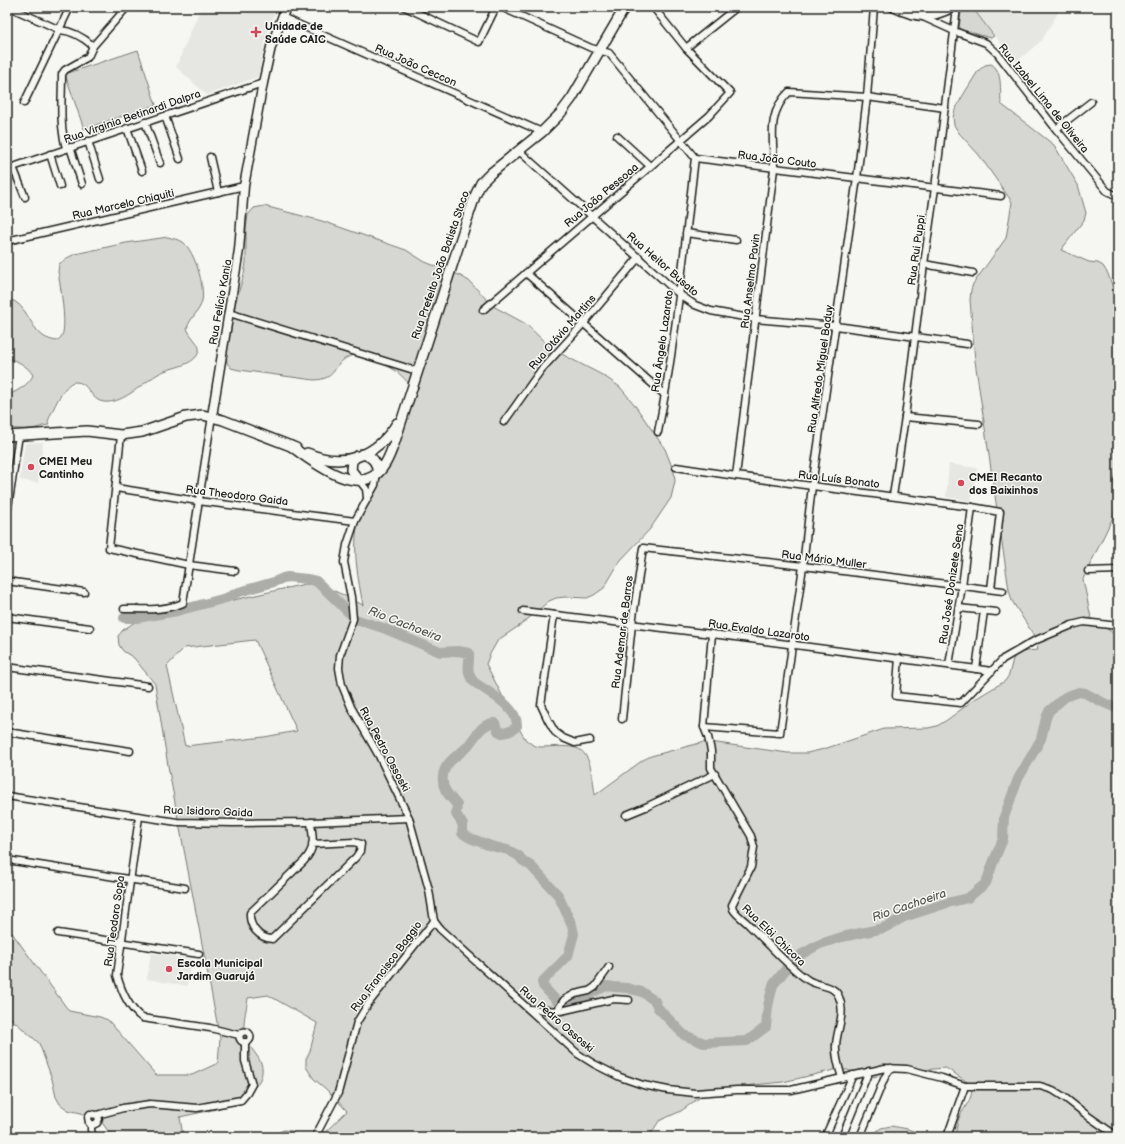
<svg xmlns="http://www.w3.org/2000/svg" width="1125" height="1144" font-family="'Balsamiq Sans',sans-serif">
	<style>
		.built { fill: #e6e6e2 }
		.green { fill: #d6d6d2; stroke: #797977; fill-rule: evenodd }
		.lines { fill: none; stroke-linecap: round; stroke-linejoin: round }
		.river { stroke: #acaca9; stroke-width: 10 }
		.minor-casing { stroke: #1c1c1c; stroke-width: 9 }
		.tertiary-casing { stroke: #1c1c1c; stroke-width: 11 }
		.secondary-casing { stroke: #1c1c1c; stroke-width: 12 }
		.minor { stroke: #f6f6f2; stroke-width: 6 }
		.tertiary { stroke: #f6f6f2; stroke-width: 8 }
		.secondary { stroke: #f6f6f2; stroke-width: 9 }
		.poi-dot { fill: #d1495b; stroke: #f6f6f2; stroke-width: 1.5 }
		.labels { text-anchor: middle; stroke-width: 3; stroke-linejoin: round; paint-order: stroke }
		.poi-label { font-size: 11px; font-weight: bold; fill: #1c1c1c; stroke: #f6f6f2; text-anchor: start }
		.street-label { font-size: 11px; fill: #1c1c1c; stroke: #f6f6f2 }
		.water-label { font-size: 12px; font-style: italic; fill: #565654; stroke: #f6f6f2 }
	</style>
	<rect width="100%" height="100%" fill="#f6f6f2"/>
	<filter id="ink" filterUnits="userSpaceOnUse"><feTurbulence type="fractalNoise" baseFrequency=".025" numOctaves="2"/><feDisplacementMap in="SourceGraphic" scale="8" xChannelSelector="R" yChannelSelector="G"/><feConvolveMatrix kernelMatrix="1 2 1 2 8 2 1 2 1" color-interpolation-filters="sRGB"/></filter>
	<g filter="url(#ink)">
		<g class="built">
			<path d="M201 7H277L265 41 258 77 207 95 176 67Z"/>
			<path d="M972 7H1059L1060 9 1042 40 1016 62Z"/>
			<path d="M43 442 38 483 20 480 25 443Z"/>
			<path d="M949 464 977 468 971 501 946 497Z"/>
			<path d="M151 953 191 959 187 986 147 979Z"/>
		</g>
		<g class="green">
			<path d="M968 7H972L994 36 991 38 959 29 961 12Z"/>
			<path d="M138 50 156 105 84 129 65 74Z"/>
			<path d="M991 64C1003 70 1000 92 1001 104L1054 145 1078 185 1086 213 1084 220 1061 250 1089 262 1098 263 1103 266 1108 274 1112 285 1118 312V466L1114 480 1116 506 1114 515 1083 579 1091 618 1116 635H1118V1137H955C956 1131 957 1123 959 1118 965 1105 973 1100 972 1085L946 1068 897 1072 885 1076 870 1077 847 1070H834L783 1082 714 1089 696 1100 681 1111 659 1121 649 1137H320L347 1111 327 1090 314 1079 306 1067V1059L310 1051 317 1023 268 995 248 998C246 1013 240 1029 248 1043 252 1050 258 1056 261 1063 268 1083 243 1099 228 1105 213 1111 196 1113 180 1117L183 1137H112L101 1121 81 1113 68 1110 60 1104 56 1097 52 1079 39 1043 7 1015V926L69 1011 100 1017 108 1020 156 1075H192L218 1063 220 1038 168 766 155 684 134 658 123 651 119 645 118 636 123 630 135 622 305 584C325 584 345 596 363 605 358 579 353 553 357 527 359 508 371 493 378 477 391 448 400 418 412 388 398 369 388 365 366 358 360 356 354 354 348 357 332 365 338 379 314 380L239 370 231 368 227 363 226 350 232 314 244 274 246 263V229L248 215 254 208 264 206 322 221 406 250 425 262 459 275 469 281 493 306 526 324 552 349 604 376 620 387 634 404 665 449 674 472 675 481 671 498 650 529 620 561 604 588 594 595 587 598 565 597 556 598 549 601 522 624 498 640 490 654 486 664 521 732 526 740 533 745 539 747C551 747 564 745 576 748 592 752 593 782 595 795L643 760 651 756 704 742 717 743 788 753H807L824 749 884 729 928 728 937 726 947 720 975 699 1005 681 1009 675 1013 659 1016 654 1027 651 1038 650 1033 634 1012 601 1009 590 975 361 970 300 971 290 973 284 1006 238 1012 202 979 155 959 133 954 125 953 117 955 110 962 97 978 71 985 65ZM255 640 297 731 264 737 185 746 167 666 184 648Z"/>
			<path d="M168 237C173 239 178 239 183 242 195 252 205 286 202 301 200 311 190 318 187 328 189 336 201 344 199 351 195 366 171 367 160 373 143 382 124 404 104 402 90 401 89 381 75 382 64 382 52 412 48 421L49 425C42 425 37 429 30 429 22 430 15 428 7 429V395C15 393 30 384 33 375 27 366 18 360 7 359V351L11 335V329L7 317V300L9 299C27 304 29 326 43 336 47 339 52 340 56 341 57 340 60 339 61 337 68 329 60 284 58 272L59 264 67 258 75 254 126 243Z"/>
			<path d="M891 1126C902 1128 915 1129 923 1137H869L881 1128Z"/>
			<path d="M284 1130 292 1131 298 1137H271L274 1134Z"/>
		</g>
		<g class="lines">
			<g class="river">
				<path d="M124 618H137L177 611 226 598 239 592 274 582 283 578 288 577 307 579 316 581 332 596 349 613"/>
				<path d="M358 620 383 628 440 652 458 651 469 653C470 664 465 672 474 682 488 692 518 707 517 726 513 731 508 732 502 733L498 731 495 723C481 722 474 740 466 748 457 756 444 763 443 776 441 790 450 796 457 805L456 814 463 825 462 833 470 838 491 846 508 850 519 856 522 860 531 866 558 895 572 925 574 934 568 956 542 982 543 986 562 1007 565 1008 576 1004 593 992 607 986 614 987 627 988 642 992 655 1001 658 1008 684 1035 704 1043 747 1041 766 1027 768 1006 773 985 786 969"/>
				<path d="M793 963 802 954 820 944 842 937 884 928 904 917 947 903 968 898 986 883 993 863 1003 839 1004 817 1018 779 1041 739 1046 718 1049 711 1065 697 1079 692 1085 693 1102 702 1118 709"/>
			</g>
			<defs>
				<g id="minor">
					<path d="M9 7 60 30C73 31 84 38 93 46"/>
					<path d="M405 7 479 42 496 7"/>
					<path d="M501 7 591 48 609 53 695 158 1001 196"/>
					<path d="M282 17 542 132"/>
					<path d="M923 17 954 31 986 43 997 53 1056 129 1107 191 1115 195H1118"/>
					<path d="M686 48 737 7"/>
					<path d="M24 103 70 7"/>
					<path d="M165 116 180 159"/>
					<path d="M145 122 160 163"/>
					<path d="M127 128 142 171"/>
					<path d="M1056 129 1091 102"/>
					<path d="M617 136 650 166"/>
					<path d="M88 141 100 179"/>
					<path d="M70 147 82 184"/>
					<path d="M66 148C59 123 62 100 62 74L65 70 88 57 93 46 127 7"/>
					<path d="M519 151 679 294 695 305 711 311 755 319 836 326 967 344"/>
					<path d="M50 154 60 186"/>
					<path d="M210 157 218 192"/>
					<path d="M13 167 25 197"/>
					<path d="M7 169 263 83"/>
					<path d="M686 233 736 240"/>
					<path d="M7 241 244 186"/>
					<path d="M924 264 973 273"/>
					<path d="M526 273 665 395"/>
					<path d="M483 310 709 116 730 93 686 48 653 7"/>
					<path d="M229 313 417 371"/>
					<path d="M905 417 979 424"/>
					<path d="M504 422 541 370 583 324 639 257"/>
					<path d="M658 432C676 342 684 249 695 158"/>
					<path d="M121 435 109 548 189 565 235 571"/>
					<path d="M676 467 736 476 972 507 1000 512 991 589"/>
					<path d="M377 473 375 485 355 521 347 545 344 562 351 597 353 619 340 655 339 668 342 685 351 707 379 756 409 818 429 890 434 921 440 929 578 1054 594 1064 620 1077 643 1085 668 1090 695 1093 737 1090H791L885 1068 907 1069 942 1078 965 1086H1040L1053 1090 1064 1097 1088 1116 1118 1137"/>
					<path d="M736 476 774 169C774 140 766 114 789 92L867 97 945 108"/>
					<path d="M359 480 366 489 367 498"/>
					<path d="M116 488 198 501 355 521"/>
					<path d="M893 496 905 417 924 264 935 188 957 7"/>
					<path d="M7 514 19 435"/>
					<path d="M1088 571 1118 570"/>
					<path d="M7 581 84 592"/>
					<path d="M959 608 996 612"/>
					<path d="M124 609C144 609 164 611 183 603L212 416"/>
					<path d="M523 611 712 634 992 671"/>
					<path d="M554 615 541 705 548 720 555 732 563 738 575 743 590 740"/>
					<path d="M7 617 90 628"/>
					<path d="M712 634 704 727 708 737 711 751V768L751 836 754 847 751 867 732 905 733 909C737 916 745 920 750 926 769 944 787 966 808 980 819 987 834 984 839 997 846 1013 837 1029 836 1045 835 1056 839 1068 842 1078"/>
					<path d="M899 658 896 696 961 703 1003 659 1034 641 1072 625 1084 622 1118 626"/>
					<path d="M949 665 962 586 972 507"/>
					<path d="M7 667 148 686"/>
					<path d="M976 669 984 611"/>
					<path d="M622 719 632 624 643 548 803 566 1003 591"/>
					<path d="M704 727 780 733 803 566 812 486 857 178 867 97 874 7"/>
					<path d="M7 732 130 751"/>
					<path d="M7 796 177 822 233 823 311 822 409 818"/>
					<path d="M626 815 648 806 715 774"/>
					<path d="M139 817 117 975C121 990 129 1008 142 1018L210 1028 239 1035"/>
					<path d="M311 822C313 840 316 847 304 861L250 913C249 927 259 938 272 939L356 857 360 851 361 844 354 842 312 844"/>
					<path d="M7 860 185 888"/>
					<path d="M58 933 199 954"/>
					<path d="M529 1009 561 1011 613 999 629 1000"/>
					<path d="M557 1011 564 1000 575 994 589 991 595 987 609 967"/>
					<circle cx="245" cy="1037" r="5.5"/>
					<path d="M97 1115 99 1119 97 1123 93 1125 89 1123 88 1117 90 1114 97 1115 123 1108 150 1104 197 1108 241 1100 247 1093 252 1084 245 1061V1042"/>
					<path d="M91 1124V1130L93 1137"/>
					<path d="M315 1137 338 1093 357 1022 368 1004 434 921"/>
					<path d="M825 1137 853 1075"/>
					<path d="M842 1137 869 1071"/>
					<path d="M860 1137 885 1077 891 1068"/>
					<path d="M947 1137 965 1086"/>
				</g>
				<g id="tertiary">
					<path d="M893 7C918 19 930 19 954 7"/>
					<path d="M212 416 239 250 244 186 263 83 271 47 286 7"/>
				</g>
				<g id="secondary">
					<path d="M7 436 87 431 121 435 142 432 186 417 203 415 223 420 296 448"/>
					<path d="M291 446C314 463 363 502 385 464 389 458 391 451 394 444L464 229 475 196 481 183 491 173 542 132 560 114 572 98 625 7"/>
					<path d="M307 453C344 469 377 456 397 423"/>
					<path d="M362 454C372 456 378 462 377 473"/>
					<path d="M357 456 352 461 351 470 359 480"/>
				</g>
			</defs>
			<use href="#minor" class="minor-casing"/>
			<use href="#tertiary" class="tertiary-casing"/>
			<use href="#secondary" class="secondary-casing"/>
			<use href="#minor" class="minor"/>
			<use href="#tertiary" class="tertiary"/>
			<use href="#secondary" class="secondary"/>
		</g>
	</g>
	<g class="poi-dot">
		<path d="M254 26h4v4h4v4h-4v4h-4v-4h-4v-4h4z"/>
		<circle cx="31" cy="467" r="4"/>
		<circle cx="961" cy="483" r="4"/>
		<circle cx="169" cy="969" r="4"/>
	</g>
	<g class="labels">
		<g class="poi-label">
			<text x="265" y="30">Unidade de<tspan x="265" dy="13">Saúde CAIC</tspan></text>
			<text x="39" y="465">CMEI Meu<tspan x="39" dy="13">Cantinho</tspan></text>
			<text x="969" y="481">CMEI Recanto<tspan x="969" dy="13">dos Baixinhos</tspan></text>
			<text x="177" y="967">Escola Municipal<tspan x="177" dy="13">Jardim Guarujá</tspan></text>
		</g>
		<g class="street-label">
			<text transform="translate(416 65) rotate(24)" y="4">Rua João Ceccon</text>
			<text transform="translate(1044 98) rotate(51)" y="4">Rua Izabel Lima de Oliveira</text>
			<text transform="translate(132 116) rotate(-19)" y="4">Rua Virginia Betinardi Dalpra</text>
			<text transform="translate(777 159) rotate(7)" y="4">Rua João Couto</text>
			<text transform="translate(601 195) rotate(-40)" y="4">Rua João Pessoaa</text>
			<text transform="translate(123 204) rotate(-13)" y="4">Rua Marcelo Chiquiti</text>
			<text transform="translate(916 250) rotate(-82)" y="4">Rua Rui Puppi</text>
			<text transform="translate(663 264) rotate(41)" y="4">Rua Heitor Busato</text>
			<text transform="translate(440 265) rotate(-71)" y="4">Rua Prefeito João Batista Stoco</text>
			<text transform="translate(750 281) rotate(-83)" y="4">Rua Anselmo Pavin</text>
			<text transform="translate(220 302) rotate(-80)" y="4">Rua Felício Kania</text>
			<text transform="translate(562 332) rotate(-49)" y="4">Rua Otávio Martins</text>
			<text transform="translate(662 341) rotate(-82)" y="4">Rua Ângelo Lazaroto</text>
			<text transform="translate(820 369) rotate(-82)" y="4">Rua Alfredo Miguel Baduy</text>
			<text transform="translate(839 479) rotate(7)" y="4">Rua Luís Bonato</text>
			<text transform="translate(237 495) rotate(7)" y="4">Rua Theodoro Gaida</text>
			<text transform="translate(824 559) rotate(7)" y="4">Rua Mário Muller</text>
			<text transform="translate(951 584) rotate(-82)" y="4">Rua José Donizete Sena</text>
			<text transform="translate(759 630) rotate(8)" y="4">Rua Evaldo Lazaroto</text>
			<text transform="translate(622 632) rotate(-83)" y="4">Rua Ademar de Barros</text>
			<text transform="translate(385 749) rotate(62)" y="4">Rua Pedro Ossoski</text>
			<text transform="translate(208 811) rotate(2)" y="4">Rua Isidoro Gaida</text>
			<text transform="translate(114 921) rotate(-82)" y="4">Rua Teodoro Sopa</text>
			<text transform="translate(774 935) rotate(44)" y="4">Rua Elói Chicora</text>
			<text transform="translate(386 966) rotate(-53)" y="4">Rua Francisco Baggio</text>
			<text transform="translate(557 1019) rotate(41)" y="4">Rua Pedro Ossoski</text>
		</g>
		<g class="water-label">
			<text transform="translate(405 624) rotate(21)" y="4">Rio Cachoeira</text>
			<text transform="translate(909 905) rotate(-19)" y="4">Rio Cachoeira</text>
		</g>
	</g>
	<rect width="1125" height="1144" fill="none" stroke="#f6f6f2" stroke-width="24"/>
	<rect x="12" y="12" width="1101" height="1120" fill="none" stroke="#1c1c1c" stroke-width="1.5" filter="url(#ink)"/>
</svg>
